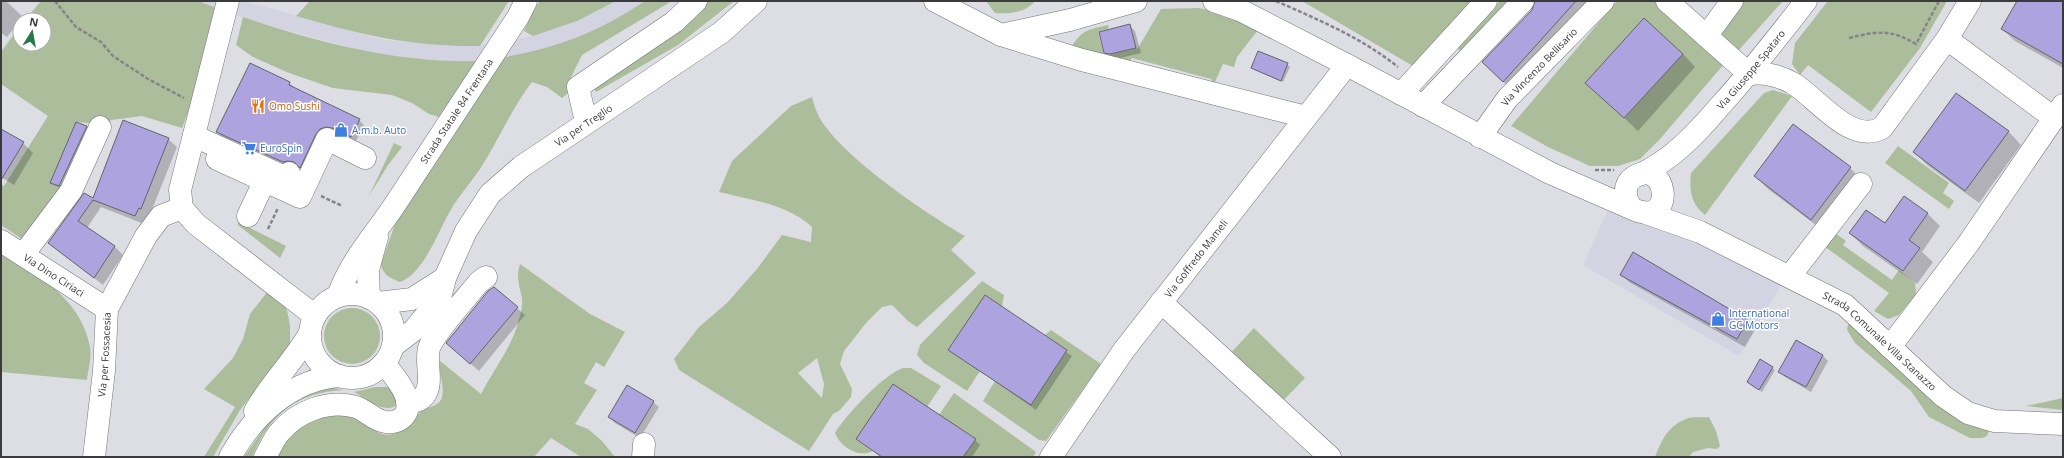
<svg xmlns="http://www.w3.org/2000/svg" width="2064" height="458" font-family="'Open Sans',sans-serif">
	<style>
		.built { fill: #d3d3e1 }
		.green { fill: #abbd9b; fill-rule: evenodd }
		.shadow { fill: #0003 }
		.building { fill: #ada4df; stroke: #646469 }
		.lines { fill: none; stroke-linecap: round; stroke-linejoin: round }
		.minor-casing { stroke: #737379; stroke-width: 23 }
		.major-casing { stroke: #737379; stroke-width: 23 }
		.path { stroke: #858589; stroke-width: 2.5; stroke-dasharray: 4 2; stroke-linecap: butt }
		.minor { stroke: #fff; stroke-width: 22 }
		.major { stroke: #fff; stroke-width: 22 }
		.labels { text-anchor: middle; stroke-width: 3; stroke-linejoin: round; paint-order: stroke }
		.street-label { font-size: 10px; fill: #3b3b3d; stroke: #fff }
		.food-label { font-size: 10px; fill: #c56008; stroke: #fff; text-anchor: start }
		.shop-label { font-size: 10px; fill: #366cbe; stroke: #fff; text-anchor: start }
	</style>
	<rect width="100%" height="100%" fill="#dddde4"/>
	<g class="built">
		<path d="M198 1H244L385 40 448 46H480L533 36 577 21 616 1H645L616 20 561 45 537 52 500 58 480 61 448 62 382 55 349 47 253 21Z"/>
		<path d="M1608 210 1665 229 1783 282 1739 356 1583 265Z"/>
	</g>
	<g class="green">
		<path d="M41 1H198L219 9 196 91 182 128 142 116 89 123 76 122 50 183 61 187 25 241 1 225V184L4 186 48 116 1 84V52L20 26V44H44V20H25Z"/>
		<path d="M310 1H509L480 46C411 47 362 35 296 16Z"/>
		<path d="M540 1H616L577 21 533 36 524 31 532 13Z"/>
		<path d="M645 1H672L582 55 570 79 569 92 562 98 547 87 532 82C511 109 499 140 480 169 472 181 461 193 453 206 439 228 425 273 400 282 390 278 383 275 381 264L395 224 500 58C557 48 597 33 645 1Z"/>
		<path d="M708 1H734L678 45 596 92 594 88Z"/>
		<path d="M986 1H1035C1025 13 1009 14 995 13Z"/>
		<path d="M1302 1H1482L1418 69Z"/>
		<path d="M1500 1H1523L1466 55 1458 49 1466 35Z"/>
		<path d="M1617 1H1655L1724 64 1660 139 1640 159 1618 166H1590L1548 147 1511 126Z"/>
		<path d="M1741 1H1783L1738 51 1718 34Z"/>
		<path d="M1828 1H1947L1920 48 1871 112 1808 65 1800 75 1792 64 1795 43Z"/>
		<path d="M1199 8 1217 12 1258 30 1237 57 1234 67 1223 64 1214 84 1211 79 1132 58 1129 62 1070 49C1083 29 1086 30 1109 25L1108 29 1098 32 1104 56 1138 48 1161 9Z"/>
		<path d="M243 17C319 43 398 63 478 61L439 117 429 114 412 103 392 95 333 88 289 73 253 57 236 45Z"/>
		<path d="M1773 90 1792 96 1705 215C1691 204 1689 191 1691 173L1764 93Z"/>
		<path d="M812 97C814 104 816 111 819 117 842 157 924 212 965 236L951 250 976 273 917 327 908 321 892 305 882 307 866 323 844 351 840 364 852 389 851 397 840 410 833 414 809 451 679 370 674 359 699 327 727 303 757 269 782 235 811 242 812 227C787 204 751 200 719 192L732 161 791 106ZM817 358 824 384 822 398 798 373Z"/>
		<path d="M394 143 402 147 388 165 369 196Z"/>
		<path d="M1898 146 1949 183 1943 193 1954 201 1949 209 1885 163Z"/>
		<path d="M238 222 286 246 280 258 238 225Z"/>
		<path d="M1835 233 1846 241 1843 245 1892 280 1899 270 1915 283 1916 294 1899 315 1888 319 1874 311 1889 293 1821 244Z"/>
		<path d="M1 250C37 274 82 300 90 347 92 357 88 370 87 380L1 372Z"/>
		<path d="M520 264 590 314 625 332 604 367 596 362 584 383 597 390 575 424 588 429 602 441 615 457H581L551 438 534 457H275C290 431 322 406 353 417 363 421 372 431 382 434 399 438 411 422 420 412 426 406 439 408 442 397 445 385 438 373 440 361L481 394C493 370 513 346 519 319 521 313 523 303 522 298 519 285 516 277 520 264Z"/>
		<path d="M982 281 1004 295 1002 306 985 295 980 371 967 391 924 363 917 355 920 345Z"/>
		<path d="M268 291 282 302 287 310 290 325V344L240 410 213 457H204L235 407 204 389 233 358 243 339 250 314Z"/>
		<circle cx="352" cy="336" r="28"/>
		<path d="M1849 320 1990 428 1987 436 1982 438H1970L1929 417 1911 391 1855 343 1847 330Z"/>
		<path d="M1254 328 1305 378 1278 406 1226 358Z"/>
		<path d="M1051 330 1101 364 1046 441 1039 440 983 401 995 381 1031 405 1067 350 1045 335Z"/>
		<path d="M903 368H911L941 386 927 407 856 439 873 451C859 458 841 448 835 433 846 415 884 374 903 368Z"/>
		<path d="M331 387 343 390C296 393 270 414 252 457H244L272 417 300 395Z"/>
		<path d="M375 387H387L396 391 398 404C385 416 366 398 354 392Z"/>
		<path d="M954 393 1036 452 1033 457H963L975 439 939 415Z"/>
		<path d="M2063 398V410L2026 406Z"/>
		<path d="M1709 417 1716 431 1720 446 1717 449 1708 448 1693 452 1689 457H1655C1661 441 1669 425 1686 419 1692 416 1702 418 1709 417Z"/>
	</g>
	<g class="shadow">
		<path d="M1 1H6L23 17 7 37 1 33Z"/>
		<path d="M1536 1H1601L1516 94 1496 75 1533 10Z"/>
		<path d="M2018 1H2063V68L2015 41 2002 29Z"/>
		<path d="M1129 25 1135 31 1141 53 1116 59 1110 58 1105 52Z"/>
		<path d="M1683 54 1695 67 1638 131 1587 83Z"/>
		<path d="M1287 64 1290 67 1283 82 1252 68Z"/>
		<path d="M289 83 294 87 359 120 364 125 356 141 337 132 331 131 305 171 299 166 292 165 288 166 221 136 217 132Z"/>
		<path d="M1957 94 2009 132 2021 145 1979 203 1927 165 1914 152Z"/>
		<path d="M86 127 89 129 61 188 54 185 51 183Z"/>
		<path d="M1 130 23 143 33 153 14 185 1 177Z"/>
		<path d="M168 139 177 147 149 217 147 216 144 224 101 207 87 228 115 247 123 255 103 285 49 243 93 199Z"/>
		<path d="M1850 168 1863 181 1825 232 1768 189 1755 176Z"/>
		<path d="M1927 213 1940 226 1922 252 1933 262 1917 284 1863 246 1850 233Z"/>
		<path d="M1634 253 1748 321 1756 328 1745 347 1629 282 1621 274Z"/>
		<path d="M494 288 525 315 479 371 447 343Z"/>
		<path d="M986 296 1072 356 1036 410 950 350Z"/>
		<path d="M1796 341 1823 356 1828 361 1811 392 1785 377 1779 371Z"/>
		<path d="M1761 361 1775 370 1762 392 1748 382Z"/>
		<path d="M653 402 659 407 640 438 615 423 609 417Z"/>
		<path d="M858 439 975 440 980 445 972 457H881Z"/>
	</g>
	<g class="building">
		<path d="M1535 1H1576L1503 82 1482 62 1532 10Z"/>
		<path d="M2017 1H2063V64L2001 29Z"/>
		<path d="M1644 18 1683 54 1624 118 1585 83Z"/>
		<path d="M1130 24 1136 48 1110 54 1104 53 1099 32Z"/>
		<path d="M1258 51 1288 63 1281 81 1251 68Z"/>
		<path d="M250 63 290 82 289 85 360 119 351 137 332 128 326 127 320 129 316 134 300 168 294 162 288 161 283 162 216 132Z"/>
		<path d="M1956 93 2009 131 1965 191 1913 152Z"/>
		<path d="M123 120 169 138 141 209 139 208 135 216 93 200 78 221 115 246 94 278 48 243 84 193 93 198Z"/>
		<path d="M76 122 87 126 59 186 50 183Z"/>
		<path d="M1793 124 1851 167 1811 220 1754 176Z"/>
		<path d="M1 129 24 142 1 180Z"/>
		<path d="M1904 196 1928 213 1909 240 1920 248 1903 271 1849 233 1866 210 1885 223Z"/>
		<path d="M1633 252 1748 320 1737 339 1620 275Z"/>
		<path d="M494 287 518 307 470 364 446 343 488 291Z"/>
		<path d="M985 295 1067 350 1031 405 948 350Z"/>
		<path d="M1796 340 1823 355 1806 387 1778 372Z"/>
		<path d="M1760 359 1773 367 1759 390 1747 382Z"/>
		<path d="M893 384 976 439 963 457H882L856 439Z"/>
		<path d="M627 385 654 401 635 433 608 417Z"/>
	</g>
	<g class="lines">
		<defs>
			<g id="minor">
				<path d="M228 1 180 190 182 208 196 224 315 316"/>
				<path d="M935 1 1001 35 1070 20 1136 1"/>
				<path d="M1214 1 1240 10 1347 65 1550 173 1635 210C1677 226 1667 157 1634 177 1623 184 1624 198 1631 207"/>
				<path d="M1667 1 1749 74C1765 72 1779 75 1794 84 1818 99 1851 145 1882 128L1947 39 1970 1"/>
				<path d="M1001 35 1082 60 1306 117"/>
				<path d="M1707 35 1732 1"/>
				<path d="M1947 39 2054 118"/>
				<path d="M1401 94 1486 1"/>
				<path d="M1423 106 1523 1"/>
				<path d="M586 122 578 87 674 22 696 1"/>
				<path d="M194 136 287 178 289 173"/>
				<path id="s1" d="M1480 137 1507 99 1603 1"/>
				<path d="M217 159 300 197 327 139 365 158"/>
				<path id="s2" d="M1639 175C1672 160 1697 133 1720 106 1751 72 1778 37 1806 1"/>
				<path id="s3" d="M1646 213 1700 232 1845 305 1943 396 1968 413 1994 421 2063 424"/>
				<path d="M248 216 264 182"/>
				<path id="s4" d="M1 241 107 309"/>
				<path d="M23 255 71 191 100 127"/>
				<path d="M1790 276 1861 184"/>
				<path d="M1161 302 1330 457"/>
				<path d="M1890 347 1968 244 2063 105"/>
				<path d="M407 401C413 402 419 402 424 396 434 383 425 364 429 348 434 333 468 296 479 282L486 277"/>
				<path id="s5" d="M94 457 104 371 107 309 146 236 161 216 182 208"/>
				<path d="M265 457C270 449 273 440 279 433 297 411 329 399 356 407 367 411 375 421 386 422 392 423 399 421 403 417 418 401 393 375 384 363"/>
				<path d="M643 457 644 444"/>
				<path id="s6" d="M1051 457 1124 350 1347 65"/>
			</g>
			<g id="major">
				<circle cx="352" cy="336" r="42"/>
				<path id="s7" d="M338 296C351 260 373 237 394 206 435 143 477 80 518 17L526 1"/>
				<path d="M369 298 368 270 377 237"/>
				<path d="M378 303 412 299 445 278"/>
				<path id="s8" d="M393 346 414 330 440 298 445 278 466 231 490 194 521 167 722 32 756 1"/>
				<path d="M255 411C271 383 294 361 310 333"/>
				<path d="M230 457C253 416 291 379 340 376"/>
			</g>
		</defs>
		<use href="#minor" class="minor-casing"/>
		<use href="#major" class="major-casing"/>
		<g class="path">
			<path d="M55 1 76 27 101 42 113 56 148 79 184 98"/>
			<path d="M1276 1C1319 20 1362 38 1398 67"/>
			<path d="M1849 38C1877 31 1891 29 1916 44L1939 1"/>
			<path d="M1595 170H1614"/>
			<path d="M321 196 342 206"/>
			<path d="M268 229 278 208"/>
		</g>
		<use href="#minor" class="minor"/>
		<use href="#major" class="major"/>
	</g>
	<defs>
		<symbol id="restaurant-bare" viewBox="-9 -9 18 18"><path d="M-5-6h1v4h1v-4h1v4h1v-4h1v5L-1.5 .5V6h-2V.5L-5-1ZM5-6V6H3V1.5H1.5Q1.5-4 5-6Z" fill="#e8710a" stroke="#fff" stroke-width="2.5" paint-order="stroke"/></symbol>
		<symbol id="shop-bare" viewBox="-9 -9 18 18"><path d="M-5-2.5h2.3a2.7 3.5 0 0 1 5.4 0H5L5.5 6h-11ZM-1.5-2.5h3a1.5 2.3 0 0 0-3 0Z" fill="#3f7fe0" stroke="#fff" stroke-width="2.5" paint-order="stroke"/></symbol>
		<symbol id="supermarket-bare" viewBox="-9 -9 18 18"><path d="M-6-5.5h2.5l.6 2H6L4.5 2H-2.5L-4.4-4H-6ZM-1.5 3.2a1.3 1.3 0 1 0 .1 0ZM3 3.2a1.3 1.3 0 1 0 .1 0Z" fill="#3f7fe0" stroke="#fff" stroke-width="2.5" paint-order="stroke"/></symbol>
	</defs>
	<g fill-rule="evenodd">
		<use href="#restaurant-bare" x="248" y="96" width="20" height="20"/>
		<use href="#shop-bare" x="331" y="120" width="20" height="20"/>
		<use href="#supermarket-bare" x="239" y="138" width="20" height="20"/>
		<use href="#shop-bare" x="1708" y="309" width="20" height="20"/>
	</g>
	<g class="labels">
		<g class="street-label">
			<text dy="4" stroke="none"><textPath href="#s1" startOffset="92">Via Vincenzo Bellisario</textPath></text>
			<text dy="4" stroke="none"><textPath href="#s2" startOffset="155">Via Giuseppe Spataro</textPath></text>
			<text dy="4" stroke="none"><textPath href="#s7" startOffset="220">Strada Statale 84 Frentana</textPath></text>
			<text dy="4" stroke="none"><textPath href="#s8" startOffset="300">Via per Treglio</textPath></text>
			<text dy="4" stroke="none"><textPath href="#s6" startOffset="246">Via Goffredo Mameli</textPath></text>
			<text dy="4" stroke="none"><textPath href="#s4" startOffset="63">Via Dino Ciriaci</textPath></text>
			<text dy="4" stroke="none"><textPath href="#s3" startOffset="269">Strada Comunale Villa Stanazzo</textPath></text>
			<text dy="4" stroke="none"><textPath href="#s5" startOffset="103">Via per Fossacesia</textPath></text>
		</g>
		<g class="food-label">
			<text x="269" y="110">Omo Sushi</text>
		</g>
		<g class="shop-label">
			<text x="352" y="134">A.m.b. Auto</text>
			<text x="260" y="152">EuroSpin</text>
			<text x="1729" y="317">International<tspan x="1729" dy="12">GC Motors</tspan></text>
		</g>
	</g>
	<rect width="2064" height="458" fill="none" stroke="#3b3b3d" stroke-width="4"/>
	<g transform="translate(32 32) rotate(11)"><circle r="19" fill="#ffffff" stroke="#b1b1b1"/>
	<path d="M0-3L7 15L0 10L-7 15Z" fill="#25794b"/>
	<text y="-6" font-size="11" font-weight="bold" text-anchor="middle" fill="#3b3b3d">N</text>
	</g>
</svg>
